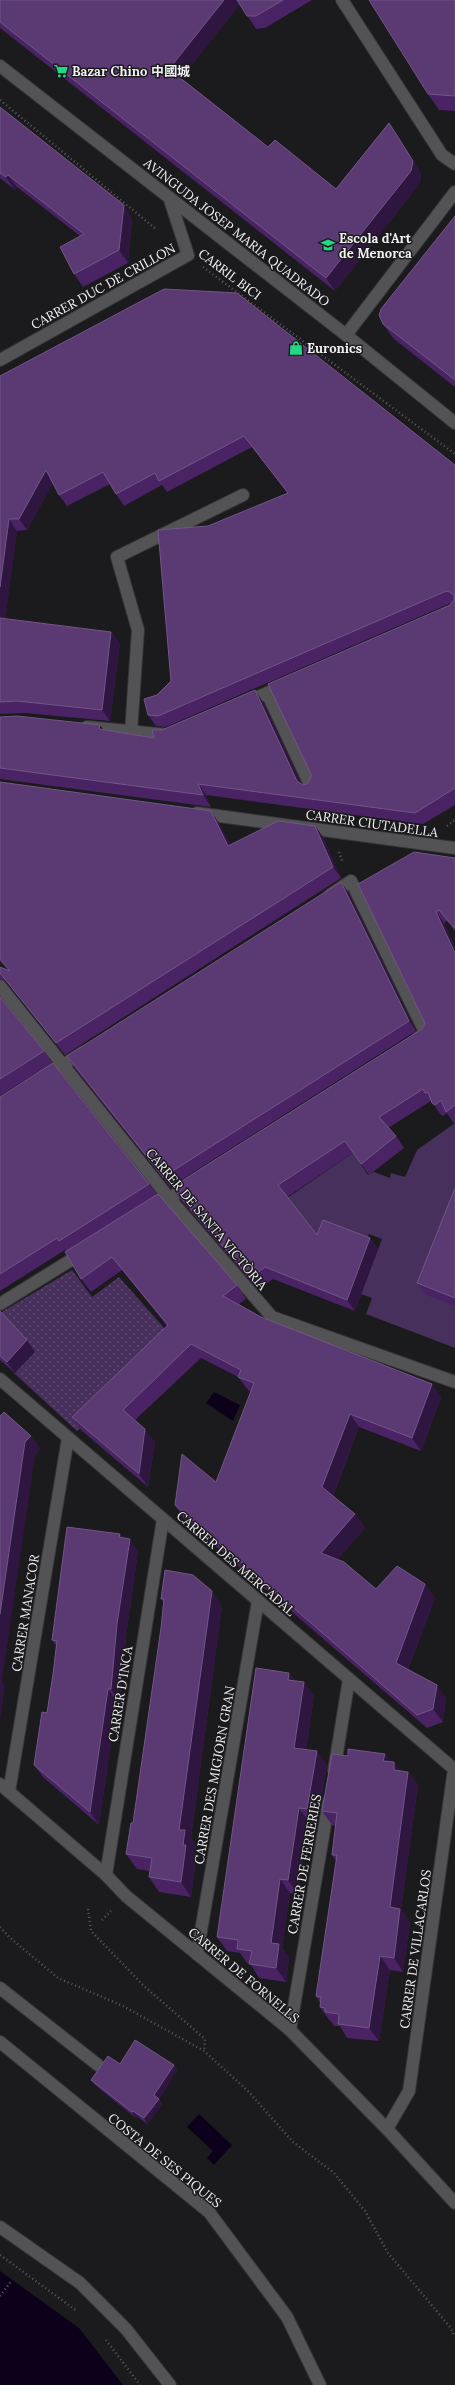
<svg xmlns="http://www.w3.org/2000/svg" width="455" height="2385" font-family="Lora,'Noto Sans SC',serif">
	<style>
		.green { fill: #47305c }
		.park { fill: url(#park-dots) }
		.water { fill: #0d001b }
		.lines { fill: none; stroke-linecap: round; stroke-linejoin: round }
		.service-casing { stroke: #353436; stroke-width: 14 }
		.minor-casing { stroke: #353436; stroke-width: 14 }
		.tertiary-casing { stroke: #353436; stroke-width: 14 }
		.path { stroke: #5b5a5d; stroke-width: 2.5; stroke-dasharray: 1 3; stroke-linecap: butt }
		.service { stroke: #535254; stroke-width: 12 }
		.minor { stroke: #535254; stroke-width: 12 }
		.tertiary { stroke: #535254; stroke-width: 12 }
		.wall { fill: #492364 }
		.shaded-wall { fill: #2f1641 }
		.building { fill: #5b3973; stroke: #725687 }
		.labels { text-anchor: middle; stroke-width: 3; stroke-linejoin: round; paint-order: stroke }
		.poi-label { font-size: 13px; font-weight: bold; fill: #f0eff1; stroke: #1b1a1d; text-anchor: start }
		.street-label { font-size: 13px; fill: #f0eff1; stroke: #1b1a1d }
	</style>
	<defs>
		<pattern id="park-dots" width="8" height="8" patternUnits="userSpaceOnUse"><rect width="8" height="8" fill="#47305c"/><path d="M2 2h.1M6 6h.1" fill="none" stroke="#624e74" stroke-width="1.8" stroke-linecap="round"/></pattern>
	</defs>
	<rect width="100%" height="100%" fill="#1b1a1d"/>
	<path class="green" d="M455 1123V1348L366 1314 372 1298 361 1294 382 1239 369 1234 365 1245H326L265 1213 353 1153 368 1175 374 1172 390 1178 391 1173 405 1177 417 1150Z"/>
	<path class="park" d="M72 1270 92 1297 119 1277 174 1339 77 1431 14 1373 30 1351 0 1313Z"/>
	<g class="water">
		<path d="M214 1392 240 1405 233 1421 206 1403Z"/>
		<path d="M199 2114 232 2145 214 2165 207 2158 213 2151 187 2127Z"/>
		<path d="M0 2271 79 2328 123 2385H0Z"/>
	</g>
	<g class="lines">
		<defs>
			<g id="service">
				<path d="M131 732 138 630 117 557 243 495"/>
				<path d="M0 1988 98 2065"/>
			</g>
			<g id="minor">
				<path d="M342 0 442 155 455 164"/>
				<path d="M346 335 455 192"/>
				<path d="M0 360 188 255 169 197"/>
				<path d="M267 693 312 789"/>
				<path d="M244 703 286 685"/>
				<path d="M87 727 168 735"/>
				<path d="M330 895 351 881 426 1034 418 1038"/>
				<path d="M0 986 169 1198 272 1317 455 1382"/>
				<path d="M43 1077 84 1052"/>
				<path d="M150 1210 189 1186"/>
				<path d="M0 1304 84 1252"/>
				<path d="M0 1379 454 1769 409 2091 387 2129"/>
				<path d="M334 1771 349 1679"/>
				<path d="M0 1784 106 1875 126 1896 290 2030 387 2129 455 2203"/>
				<path d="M9 1792 68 1438"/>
				<path d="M106 1875 163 1519"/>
				<path d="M197 1954 258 1601"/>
				<path d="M290 2030 329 1801"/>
				<path d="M0 2042 209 2212 287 2317 320 2385"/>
			</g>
			<g id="tertiary">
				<path d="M0 66 346 335 455 423"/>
				<path d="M197 813 455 848"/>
				<path d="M0 2227 80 2283 126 2329 170 2385"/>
			</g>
		</defs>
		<use href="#service" class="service-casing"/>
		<use href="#minor" class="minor-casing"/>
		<use href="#tertiary" class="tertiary-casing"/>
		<g class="path">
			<path d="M0 100 157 230"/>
			<path d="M203 267 455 454"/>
			<path d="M447 826 455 820"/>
			<path d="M339 852 343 863"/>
			<path d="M88 1909 91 1931 144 1986 205 2039 204 2051"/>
			<path d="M102 1920 111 1911"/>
			<path d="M0 1927 9 1937 58 1978 123 2006 204 2051 248 2091 293 2142 334 2173 365 2211 388 2253 450 2327 455 2337"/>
			<path d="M0 2255 77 2311"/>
			<path d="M0 2296 12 2280"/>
			<path d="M106 2340 140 2385"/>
		</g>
		<use href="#service" class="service"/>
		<use href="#minor" class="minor"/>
		<use href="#tertiary" class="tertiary"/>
	</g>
	<g class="wall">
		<path d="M0 0H312L265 28 256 29 240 4 181 78 268 147 336 189 389 123 398 136 421 174 420 183 335 291 0 28Z"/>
		<path d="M455 0V111L439 110 428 94Z"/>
		<path d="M0 107 132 218 128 263 83 287 74 274 80 236 17 187 15 190 0 178Z"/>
		<path d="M455 216V387L394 339 383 324Z"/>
		<path d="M0 376 455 465V805L423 824 206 795 211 807 0 779V717L103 730 154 738 162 730 263 702 301 784 303 785 307 784 451 603 166 727 156 726 148 715 157 695 171 681 208 526 288 493 252 447 167 492 162 485 124 506 116 494 110 484 67 506 59 495 53 483 27 530 17 531 5 619 111 632 120 644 110 721 25 713 0 714Z"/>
		<path d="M0 782 219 823 230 845 315 826 323 837 341 878 65 1055 6 981 0 979V973L8 970 0 961Z"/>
		<path d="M455 858V931L447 921 444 923 455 947V1123L454 1124 447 1113 443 1116 441 1115 431 1101 388 1128 396 1136 404 1148 369 1175 353 1153 287 1197 317 1235 370 1238 378 1249 355 1311 273 1279 258 1290 180 1199 172 1187 422 1029 425 1023 358 884Z"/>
		<path d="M348 892 416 1031 170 1187 74 1067 67 1056Z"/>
		<path d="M0 997 44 1051 52 1063 0 1096Z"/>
		<path d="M0 1097 149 1184 157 1194 237 1285 246 1299 239 1304 261 1317 441 1397 421 1451 359 1427 333 1496 355 1514 365 1528 337 1560 376 1589 425 1584 435 1598 408 1669 446 1698 443 1722 427 1728 184 1519 175 1505 216 1482 251 1392 248 1390 238 1377 201 1358 135 1420 155 1442 148 1487 81 1430 72 1417 167 1326 122 1270 91 1292 81 1279 65 1250 0 1291Z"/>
		<path d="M455 1188V1306L424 1294 417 1283Z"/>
		<path d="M0 1311 27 1340 35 1352 15 1373 0 1360Z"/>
		<path d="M120 1534 122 1538 138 1552 126 1636 120 1702H117L99 1825 43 1777 34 1765 47 1713 53 1674 56 1646 52 1640Z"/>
		<path d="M161 1599 222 1606 191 1838 196 1845 194 1857 196 1860 191 1897 159 1892 149 1877 150 1871 137 1869 126 1854 133 1823 161 1628 164 1603Z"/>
		<path d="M289 1673 295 1681 314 1696 306 1750 327 1765 317 1823 309 1822 298 1894 290 1893 282 1948 289 1958 286 1982 259 1978 250 1963H247L240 1953 227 1951 217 1937Z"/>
		<path d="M390 1762 400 1771 408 1772 418 1785 401 1910 410 1922 403 1972 390 1970 379 2041 347 2038 340 2026H334L331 2021H330L320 2007V2003L316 1996 336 1861 332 1855 336 1826 332 1825 322 1811Z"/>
		<path d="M120 2064 174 2065 177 2070 159 2099 162 2104 147 2124 137 2116 136 2118 95 2085 91 2080Z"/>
	</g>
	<g class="shaded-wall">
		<path d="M224 0H238L240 4 178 82 169 69Z"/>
		<path d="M389 123 398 136 421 174 420 183 335 291 326 278Z"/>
		<path d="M8 175 17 187 15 190 6 177Z"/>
		<path d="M124 205 132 218 128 263 119 250Z"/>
		<path d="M46 470 54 482 27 530 19 519Z"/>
		<path d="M9 519 17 531 4 629 0 623V587Z"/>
		<path d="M111 632 120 644 110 721 102 710Z"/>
		<path d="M255 690 263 702 305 792 297 781Z"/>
		<path d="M100 725 108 736 99 729Z"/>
		<path d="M198 784 206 795 211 807 203 795Z"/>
		<path d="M211 811 219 823 237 857 228 846Z"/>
		<path d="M315 826 323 837 341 878 333 867Z"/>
		<path d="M341 882 348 892 416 1031 409 1021Z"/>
		<path d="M436 912 444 923 455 947V953Z"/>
		<path d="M370 1238 378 1249 355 1311 347 1300Z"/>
		<path d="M27 1340 35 1352 15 1373 7 1362Z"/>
		<path d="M432 1384 441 1397 421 1451 412 1438Z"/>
		<path d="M350 1414 359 1427 331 1500 322 1487Z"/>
		<path d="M145 1429 155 1442 148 1487 139 1474Z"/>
		<path d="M31 1436 41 1449 35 1456 2 1681 5 1686 0 1721V1614L25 1442Z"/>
		<path d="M355 1514 365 1528 331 1567 321 1553Z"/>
		<path d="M120 1534 128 1547 130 1539 138 1552 126 1636 120 1702 111 1689 117 1624 119 1537Z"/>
		<path d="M425 1584 435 1598 405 1676 396 1663Z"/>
		<path d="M212 1591 222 1606 191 1838 196 1845 194 1857 196 1860 191 1897 181 1882 179 1830Z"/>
		<path d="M289 1673 299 1687 288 1680Z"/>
		<path d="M304 1682 314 1696 304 1762 294 1748Z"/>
		<path d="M437 1685 446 1698 443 1722 433 1709Z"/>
		<path d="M108 1689 117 1702 99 1825 90 1812Z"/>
		<path d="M317 1751 327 1765 317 1823 307 1809Z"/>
		<path d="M385 1754 394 1767V1762L404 1776 403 1784 383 1761Z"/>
		<path d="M408 1772 418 1785 401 1910 410 1922 403 1972 394 1958 390 1907Z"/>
		<path d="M299 1808 309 1822 298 1894 288 1880Z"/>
		<path d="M280 1879 290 1893 282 1948 289 1958 286 1982 276 1968 271 1943Z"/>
		<path d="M380 1956 390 1970 379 2041 369 2028Z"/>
		<path d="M174 2065 177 2070 159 2099 162 2104 147 2124 144 2118 154 2095Z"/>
		<path d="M133 2111 137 2116 136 2118 132 2112Z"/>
	</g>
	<g class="building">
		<path d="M0 0H224L169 69 268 147 275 140 336 189 389 123 413 161 411 171 326 278 0 22Z"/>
		<path d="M237 0H283L256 16H247Z"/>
		<path d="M369 0H455V96L428 94Z"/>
		<path d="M0 107 124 205 119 250 74 274 60 247 84 234 8 175 6 177 0 173Z"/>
		<path d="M455 216V380L383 324 379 315 381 309Z"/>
		<path d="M164 289 237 293 455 465V788L415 813 198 784 203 795 0 768V717L17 716 100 725 99 729 154 738 152 730H162L255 690 297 781 303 785 307 784 311 778V774L268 684 450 605 454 600V595L448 591 444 592 158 716 148 715 144 699 157 695 171 681 158 530 208 526 288 493 244 436 159 481 155 473 116 494 103 472 59 495 46 470 19 519H9L0 587V376Z"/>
		<path d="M0 618 111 632 102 710 17 701 0 702Z"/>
		<path d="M0 782 211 811 228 846 278 821 315 826 333 867 56 1043 0 973V967L10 971 0 959Z"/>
		<path d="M414 852 455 858V929L439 910 436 912 455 953V1105L446 1112 441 1100 435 1105 432 1103 428 1092 425 1093 423 1089 379 1117 396 1136 361 1164 345 1141 278 1185 317 1235 323 1220 370 1238 347 1300 265 1267 250 1278 172 1187 422 1029 425 1023 358 884Z"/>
		<path d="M341 882 409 1021 163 1177 67 1056Z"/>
		<path d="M0 997 44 1051 0 1079Z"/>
		<path d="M53 1063 149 1184 59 1241 57 1238 0 1274V1097Z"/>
		<path d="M455 1188V1298L417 1283Z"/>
		<path d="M158 1194 237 1285 223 1296 261 1317 432 1384 412 1438 350 1414 322 1487 355 1514 321 1553 344 1562 376 1589 397 1566 425 1584 396 1663 437 1685 433 1709 417 1715 175 1505 182 1454 216 1482 254 1383 238 1377 241 1370 191 1344 123 1410 145 1429 139 1474 72 1417 168 1325 112 1257 81 1279 65 1252Z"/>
		<path d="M0 1311 27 1340 7 1362 0 1356Z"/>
		<path d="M4 1412 31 1436 25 1442 0 1614V1416Z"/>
		<path d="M67 1527 120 1534 119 1537 130 1539 117 1624 111 1689H108L90 1812 34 1765 42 1712 47 1713 53 1674 57 1641 52 1640Z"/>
		<path d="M165 1570 193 1575 212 1591 179 1830H185L183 1845H186L181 1882 149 1877 152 1858 126 1854 131 1823H133L161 1628 164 1599H161Z"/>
		<path d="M256 1668 289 1673 288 1680 304 1682 294 1748 317 1751 307 1809 299 1808 288 1880 280 1879 271 1943 279 1944 276 1968 249 1964 252 1951 237 1949 238 1940 217 1937Z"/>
		<path d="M348 1749 385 1754 383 1761 394 1762V1770L408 1772 390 1907 400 1909 394 1958 380 1956 369 2028 338 2024 339 2014 325 2012V2008L320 2007 321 1997 316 1996 337 1855H332L337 1813 322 1811 332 1754 348 1756Z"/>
		<path d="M135 2040 174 2065 154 2095 159 2099 144 2118 133 2111 132 2112 91 2080 108 2056 120 2064Z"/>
	</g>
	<defs>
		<symbol id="supermarket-bare" viewBox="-9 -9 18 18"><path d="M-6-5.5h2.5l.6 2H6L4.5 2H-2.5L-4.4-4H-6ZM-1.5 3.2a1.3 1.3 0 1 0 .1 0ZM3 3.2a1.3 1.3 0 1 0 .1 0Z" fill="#22d887" stroke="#1b1a1d" stroke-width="2.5" paint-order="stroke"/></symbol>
		<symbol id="school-bare" viewBox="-9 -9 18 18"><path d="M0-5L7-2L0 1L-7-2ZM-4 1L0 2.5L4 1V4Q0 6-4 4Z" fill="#22d887" stroke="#1b1a1d" stroke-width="2.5" paint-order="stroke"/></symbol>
		<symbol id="shop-bare" viewBox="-9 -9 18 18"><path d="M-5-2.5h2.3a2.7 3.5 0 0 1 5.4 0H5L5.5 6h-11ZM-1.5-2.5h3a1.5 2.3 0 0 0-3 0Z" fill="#22d887" stroke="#1b1a1d" stroke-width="2.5" paint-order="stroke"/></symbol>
	</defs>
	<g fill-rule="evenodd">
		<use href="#supermarket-bare" x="51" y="61" width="20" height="20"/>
		<use href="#school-bare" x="318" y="235" width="20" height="20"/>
		<use href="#shop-bare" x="286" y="338" width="20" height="20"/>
	</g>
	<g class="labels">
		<g class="poi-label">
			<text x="72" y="76">Bazar Chino 中國城</text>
			<text x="339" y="243">Escola d'Art<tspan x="339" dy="15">de Menorca</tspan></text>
			<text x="307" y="353">Euronics</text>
		</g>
		<g class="street-label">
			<text transform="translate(237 232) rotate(38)" y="5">AVINGUDA JOSEP MARIA QUADRADO</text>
			<text transform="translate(230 274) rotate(37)" y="5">CARRIL BICI</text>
			<text transform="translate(103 286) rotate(-29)" y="5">CARRER DUC DE CRILLON</text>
			<text transform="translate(372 823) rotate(8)" y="5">CARRER CIUTADELLA</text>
			<text transform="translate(207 1219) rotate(50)" y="5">CARRER DE SANTA VICTÒRIA</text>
			<text transform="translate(236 1563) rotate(41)" y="5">CARRER DES MERCADAL</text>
			<text transform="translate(25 1613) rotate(-81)" y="5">CARRER MANACOR</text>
			<text transform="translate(120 1694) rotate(-81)" y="5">CARRER D'INCA</text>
			<text transform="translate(214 1775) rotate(-80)" y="5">CARRER DES MIGJORN GRAN</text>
			<text transform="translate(304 1864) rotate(-80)" y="5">CARRER DE FERRERIES</text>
			<text transform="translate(415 1949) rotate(-82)" y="5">CARRER DE VILLACARLOS</text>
			<text transform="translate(244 1975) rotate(40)" y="5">CARRER DE FORNELLS</text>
			<text transform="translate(165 2160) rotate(39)" y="5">COSTA DE SES PIQUES</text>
		</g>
	</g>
</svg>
